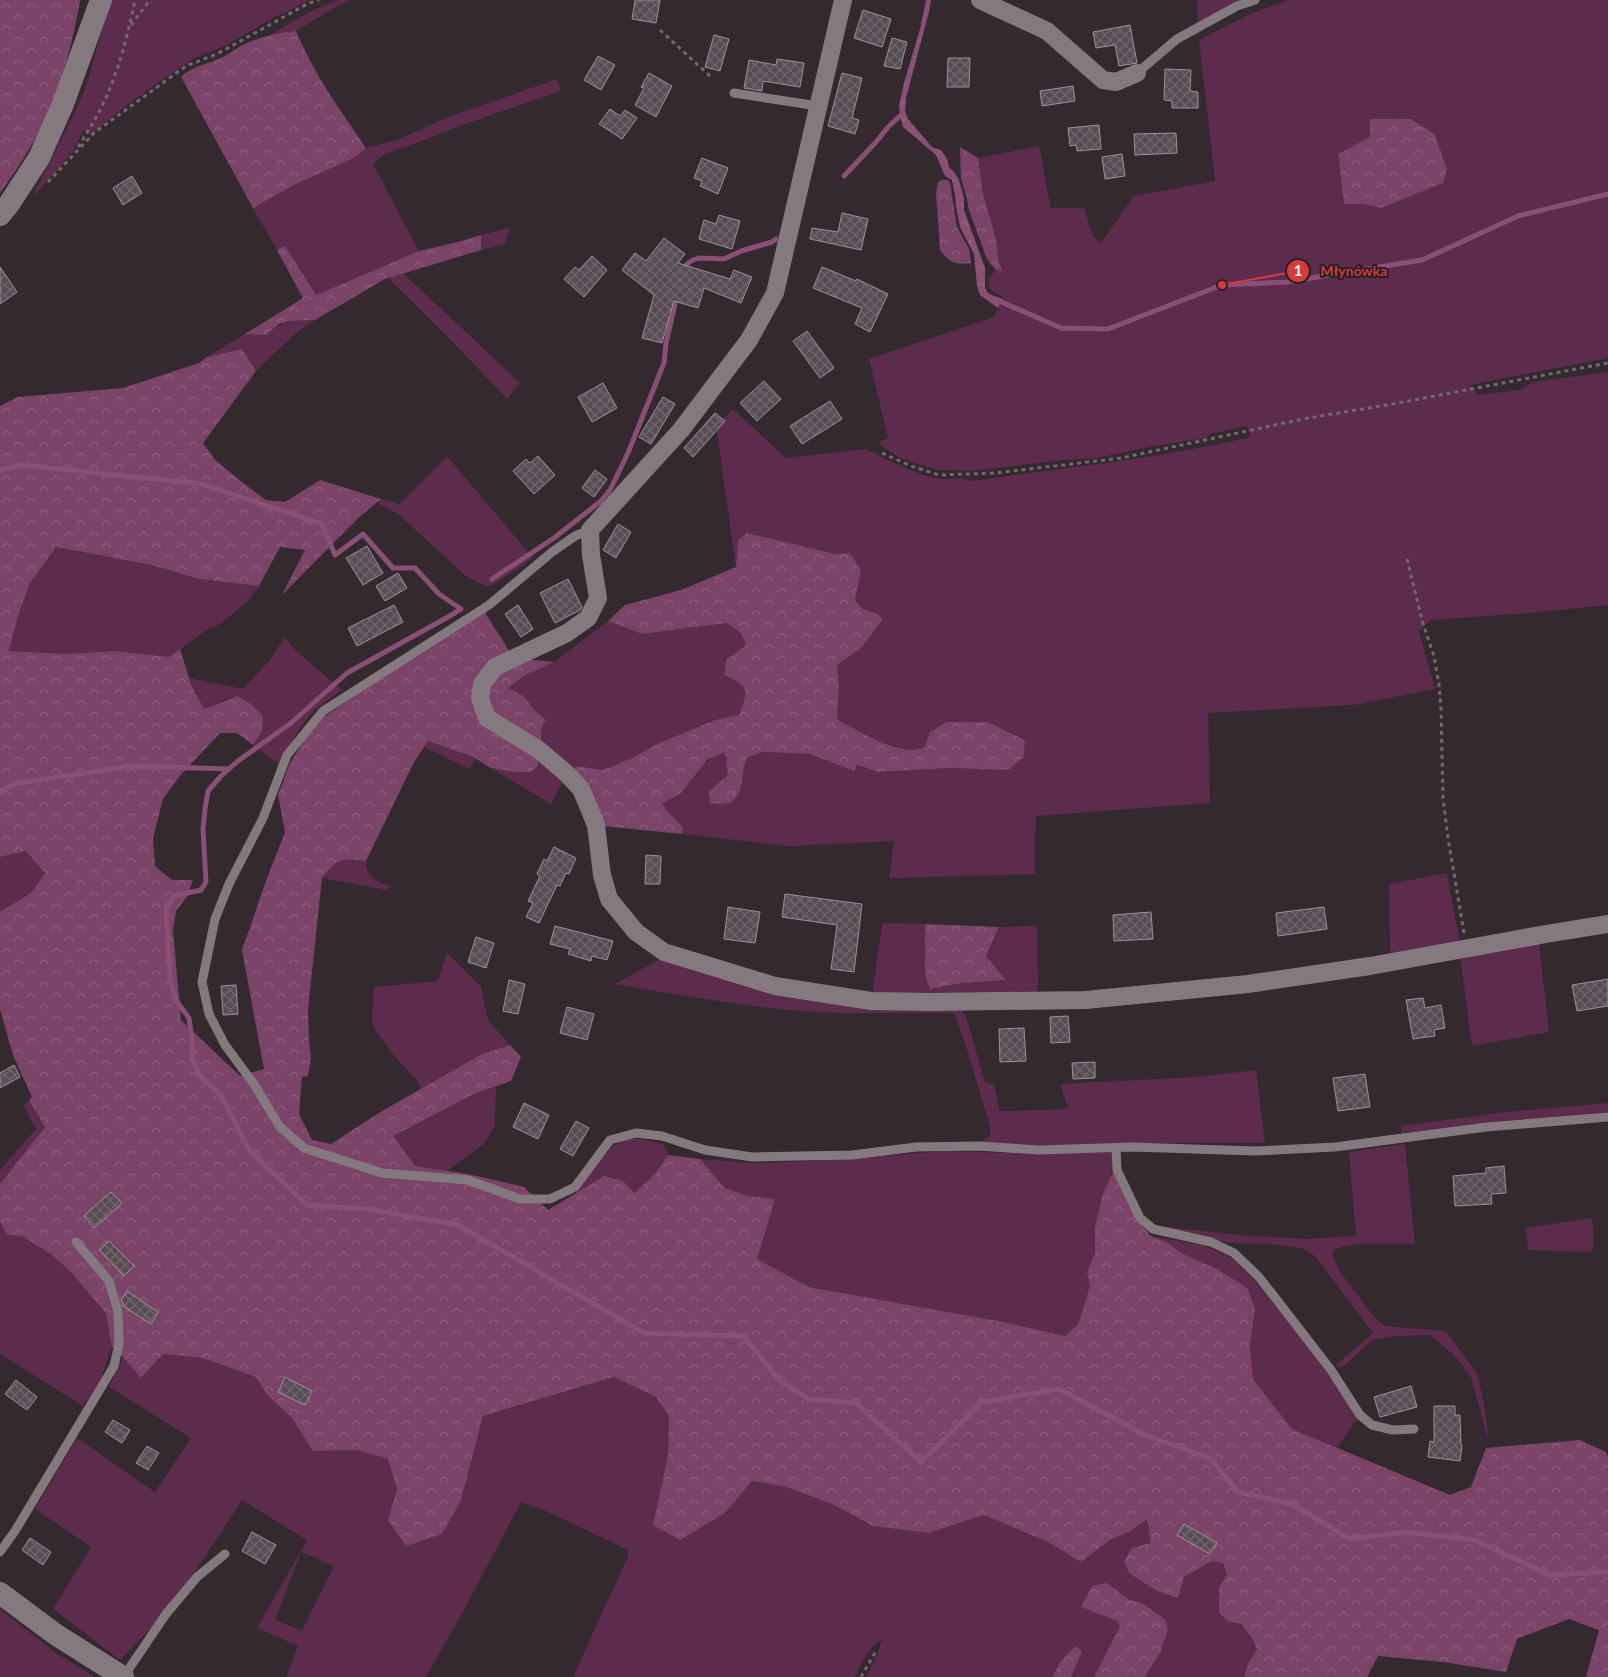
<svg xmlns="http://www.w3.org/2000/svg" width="1608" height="1677" font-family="Lato,sans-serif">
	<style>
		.green { fill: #5d2b4c; fill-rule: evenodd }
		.forest { fill: url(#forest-crowns) }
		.water { fill: url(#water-ripples) }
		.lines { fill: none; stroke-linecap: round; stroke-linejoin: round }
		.stream { stroke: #8a4f75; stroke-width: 5 }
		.building { fill: url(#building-cross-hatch); stroke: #9e9199 }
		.path { stroke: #72696f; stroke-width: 3; stroke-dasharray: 4 4; stroke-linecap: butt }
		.service { stroke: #857980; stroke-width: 9 }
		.minor { stroke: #857980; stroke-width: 18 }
		.tertiary { stroke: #857980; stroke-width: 22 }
		.leader { fill: none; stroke: #d73a3a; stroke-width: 2 }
		.callout-dot { fill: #d73a3a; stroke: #291f25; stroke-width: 2 }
		.mark-label { font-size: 15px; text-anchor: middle; font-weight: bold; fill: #fff }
		.callout-label { font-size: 14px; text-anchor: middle; font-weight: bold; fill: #d73a3a; stroke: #291f25; stroke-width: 4; stroke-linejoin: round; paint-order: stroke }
	</style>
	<defs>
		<pattern id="forest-crowns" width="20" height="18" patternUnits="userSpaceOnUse" patternTransform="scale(1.25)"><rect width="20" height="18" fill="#7c4369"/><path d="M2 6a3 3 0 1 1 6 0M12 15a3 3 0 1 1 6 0" fill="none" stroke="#8e5e7e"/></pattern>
		<pattern id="water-ripples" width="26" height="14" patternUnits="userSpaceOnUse" patternTransform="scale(1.25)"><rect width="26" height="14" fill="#8a4f75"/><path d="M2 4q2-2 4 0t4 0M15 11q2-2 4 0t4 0" fill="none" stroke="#9a6888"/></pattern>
		<pattern id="building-cross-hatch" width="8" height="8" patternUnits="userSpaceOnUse" patternTransform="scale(1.25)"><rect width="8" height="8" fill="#574c53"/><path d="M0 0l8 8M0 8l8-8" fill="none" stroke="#6f656b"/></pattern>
	</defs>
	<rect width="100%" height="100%" fill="#33292f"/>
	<g class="green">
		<path d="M111 0H309L285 13 276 16 227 45 195 58 182 66 124 107 90 135 83 131 73 152 36 194 34 193 78 106 86 86Z"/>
		<path d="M339 0H351L336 7 296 31 281 32 268 36 309 12Z"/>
		<path d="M1197 0H1255L1198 28Z"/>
		<path d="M1288 0H1608V358L1470 385 1478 395 1519 390 1533 382 1608 372V605L1531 613 1431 620 1419 631 1435 689 1353 705 1208 713 1210 803 1036 816 1035 834V874L889 878 894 841 787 846 682 834 683 827 667 811 661 803C683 787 698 762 723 753L727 758 726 765 728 771 727 776 709 791 710 804 731 803C747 788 739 775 747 758L762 752 810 754 854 771 857 765 878 772 951 768 1001 770 1010 769 1024 757 1025 739 988 722H947C939 731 930 745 919 749 901 756 853 728 837 719L839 685 836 665 850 657 876 613 863 609 855 599 861 571 849 553 835 554 747 533 738 540 736 567 716 426 733 409 786 458 867 449C879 457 926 478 940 479 950 480 962 475 971 481 1065 468 1159 458 1251 437L1247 426 1210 434 1206 438 1148 447 1098 458 1063 460 971 471 937 470 900 458 878 443 888 438 869 359 994 317 1004 298 989 288V278L996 270H1003L999 263 996 239 983 193 978 158 1039 146 1051 208H1084L1093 237 1101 243 1134 196 1215 181 1199 40 1250 14ZM1411 119 1435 134 1447 170 1381 208 1362 204H1344L1338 154 1370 137Z"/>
		<path d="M557 79 561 91 471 122 384 155 373 164 419 251 316 295 285 247 277 250 253 208 298 183 354 158 366 148 397 140 446 118Z"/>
		<path d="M510 228 505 244 481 250V235Z"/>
		<path d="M403 273 520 383 507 399 445 334 388 278Z"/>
		<path d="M315 320 296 333 256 371 242 349 207 357 245 334 265 335C286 319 290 321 315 320Z"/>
		<path d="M447 456 533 558 493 585 485 586 467 577 398 514 379 504 381 499 400 504Z"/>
		<path d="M55 547 151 565 199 579 259 586 248 601 220 624 208 629 169 657 115 651 66 654 9 652 18 616 30 583Z"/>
		<path d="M608 621 642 634 727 623 742 633 746 645 726 660 724 675C749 686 750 689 739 715L715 720 657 744 632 758 603 770 577 766 574 768 541 741 542 726 546 720 534 710 524 696 508 688 524 676 554 662Z"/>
		<path d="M285 637 296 651 342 690 314 710 301 727 278 764 253 745 262 731 237 696 221 701 204 710 189 678 243 689 269 661Z"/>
		<path d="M428 741 473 757 476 759 469 769 424 747Z"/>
		<path d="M539 762 545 765 563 781 551 804 491 768 515 772 538 766Z"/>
		<path d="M26 851 45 873 32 892 0 912V857Z"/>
		<path d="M346 858 366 861C367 878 376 881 391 887L386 890 322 878 334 864Z"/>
		<path d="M1447 873 1460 944 1390 955 1389 884Z"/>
		<path d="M882 923 925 924V975L930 989 962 983 1006 980 986 956 999 927 1037 926 1038 984 1036 995 872 996Z"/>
		<path d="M1539 943 1549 1032 1472 1046 1460 956Z"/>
		<path d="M447 953 481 987 488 1020 510 1045 482 1054 421 1089 417 1081 393 1054 374 1028 372 1020 374 987 438 981Z"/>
		<path d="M660 959 697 971 794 997 847 1006 878 1009 958 1006 966 1016 985 1082 994 1085 1000 1111 1049 1110 1068 1108 1060 1084 1198 1077 1256 1070 1265 1143H1120L1072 1146 1028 1145 980 1142 990 1137V1126L965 1043 954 1013C917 1012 880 1014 843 1013 766 1011 691 997 615 984Z"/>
		<path d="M496 1087 495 1125 484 1144 447 1171 415 1166 392 1136 474 1094Z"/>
		<path d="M29 1100 45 1127 0 1184V1170L36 1129 23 1106Z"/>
		<path d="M1608 1103V1112L1486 1122 1402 1133 1401 1126 1506 1112Z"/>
		<path d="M627 1139H641L663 1144 668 1155 655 1174 635 1193 623 1181 585 1189 574 1195 599 1160 613 1146Z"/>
		<path d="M1405 1144 1415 1244H1356L1334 1249 1332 1254 1341 1273 1374 1317 1385 1326 1446 1331 1478 1375 1485 1410 1489 1443 1471 1377 1454 1355 1430 1335 1396 1336 1372 1340 1344 1366 1338 1368 1336 1365 1373 1333 1315 1256 1302 1248 1269 1244 1231 1243 1167 1230 1159 1226 1248 1236 1307 1239 1356 1236 1349 1152Z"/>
		<path d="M945 1151 1045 1154 1113 1152 1111 1178 1103 1194 1095 1226V1253L1087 1272 1090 1286 1078 1324 1066 1336 1009 1323 809 1287 757 1259 775 1199 749 1196 725 1188 700 1159 755 1163 818 1161Z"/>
		<path d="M1592 1218 1594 1242 1592 1252 1528 1250 1526 1228Z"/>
		<path d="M0 1222 7 1235H22L51 1254 72 1273 106 1315 112 1347 100 1381 83 1406 0 1354Z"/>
		<path d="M1151 1236 1202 1245 1232 1258 1256 1282 1312 1351 1358 1418 1337 1448 1292 1429 1253 1379 1250 1345 1255 1309 1166 1242Z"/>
		<path d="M163 1354 202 1358 256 1377 268 1396 291 1417 313 1451 356 1450 389 1459 397 1489 388 1520 461 1500 483 1416 614 1377 656 1397 669 1416 668 1455 653 1525 725 1513 752 1481 786 1487 832 1504 873 1526 928 1533 984 1515 1048 1542 1081 1562 1110 1540 1129 1532 1146 1520 1149 1526 1150 1543 1177 1598 1184 1577 1212 1560 1223 1563 1227 1575 1219 1587 1229 1622 1240 1624 1253 1640 1257 1649 1247 1666 1244 1677H1145L1160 1653 1167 1629 1165 1619 1142 1603 1130 1600 1107 1583 1081 1607 1117 1621 1121 1627 1094 1677H1071L1082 1652 1061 1661 1052 1677H866L878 1653 882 1639C868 1648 862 1662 855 1677H573L628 1556V1550L546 1511 521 1502 465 1608 426 1677H286L298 1646 257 1628 307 1540 242 1500C206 1556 169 1614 120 1660L53 1609 91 1547 35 1509 77 1438 155 1492 191 1438 109 1387 123 1357 141 1377ZM301 1552 334 1566 302 1631 275 1620Z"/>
		<path d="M0 1609 56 1653 95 1677H0Z"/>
	</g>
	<g class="forest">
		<path d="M0 0H80C75 33 63 80 49 111 36 140 19 167 0 193Z"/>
		<path d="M296 31C314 74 340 110 366 148L354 158 298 183 253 208 181 77C192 66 205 65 219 59 228 55 235 49 243 45 260 37 278 32 296 31Z"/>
		<path d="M1370 119H1411L1435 134 1447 170 1443 183 1381 208 1362 204H1344L1338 154 1370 137Z"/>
		<path d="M960 147 978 158 983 193 996 239 999 263 1003 271 996 270 987 259 969 210 966 195 961 179Z"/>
		<path d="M941 180H948L950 183 957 227 969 249 971 263C955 265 950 263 940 250L936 193 938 182Z"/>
		<path d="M481 235V250L385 279 315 320 289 321 279 324 266 335 245 334 303 298 277 250 285 246 316 295 419 251 458 242Z"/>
		<path d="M242 349 256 371 203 443 216 461 242 482 266 500 285 502 320 480 381 499 358 518 282 595 305 550 280 547 259 586 199 579 151 565 56 547 30 583 18 616 9 651 66 654 115 651 169 657 180 649 191 684 204 709 237 696 251 704 263 716 262 731 253 745 237 733H220L179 777 163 799 153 838 155 866 172 880H193L187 897 176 911 173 930 181 1020 240 1076 264 1069 242 950 267 878 285 832 278 795 284 779 289 765 303 742 317 723 327 715 387 673 485 613 514 658 554 662 524 676 508 688 524 696 534 710 546 720 542 726 538 766 531 772H515L491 768 473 757 428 741 414 762 366 861C341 858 339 858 322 878L308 1010 309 1042 311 1058 308 1076 302 1077 299 1114 312 1140 331 1144 382 1111 482 1054 510 1045 521 1057 511 1081 474 1094 393 1136 415 1166 468 1174 524 1187 548 1210 604 1176 623 1181 635 1193 655 1174 668 1155 700 1159 725 1188 749 1196 775 1199 757 1259 809 1287 1009 1323 1065 1336 1078 1324 1090 1286 1087 1272 1095 1253V1226L1103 1194 1113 1172 1138 1221 1151 1236 1166 1242 1183 1254 1217 1269 1247 1288 1255 1309 1250 1345 1253 1379 1292 1429 1450 1495 1471 1487 1486 1448 1580 1440 1606 1452 1608 1457V1677H1586L1599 1630 1569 1619 1517 1639 1506 1672 1443 1662 1378 1656 1367 1677H1244L1247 1666 1257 1649 1253 1640 1241 1624 1229 1622 1219 1612V1587L1227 1575 1223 1563 1212 1561 1184 1577 1178 1598 1157 1591 1129 1573 1124 1561 1132 1548 1150 1543 1149 1526 1146 1520 1129 1532 1110 1540 1081 1562 1048 1542 984 1515 928 1533 873 1526 832 1504 786 1487 752 1481 725 1513 680 1540 653 1525 668 1455 669 1416 656 1397 614 1377 483 1416 461 1500 442 1534 406 1546 388 1520 397 1489 388 1459 356 1450 313 1451 291 1417 268 1396 256 1377 202 1358 163 1354 141 1378 123 1357 112 1347 106 1314 72 1273 51 1254 22 1236 7 1235 0 1222V1184L45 1127 29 1100 32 1097 13 1055 0 1009V912L32 892 45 873 26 851 0 857V406L18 397 123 388 199 363 207 357Z"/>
		<path d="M747 533 835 554 850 553 861 571 855 600 863 609 876 613 883 619 861 648 837 665 839 685 837 719C854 729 899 755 918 749 921 749 923 747 925 746L930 732 947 722H988L1025 740 1024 757 1010 769 1001 770 951 768 878 772 857 765 854 771 810 754 762 752 747 758C739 775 747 788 731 803L710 804 709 791 727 776 728 771 726 765 727 758 723 753 707 760 680 794 662 803 667 811 683 827 682 834 603 826 583 779 574 768 577 766 603 770 632 758 657 744 715 720 739 715C749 690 749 685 724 675L726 660 746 645 741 633 727 623 642 634 608 621 625 605 681 590 736 567 738 540Z"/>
		<path d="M925 924 999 927 986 956 1006 980 962 983 930 989 925 975Z"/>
		<path d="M1107 1583 1130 1600 1142 1603 1165 1619 1168 1629 1160 1653 1145 1677H1094L1120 1627 1117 1621 1081 1607 1092 1586Z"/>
		<path d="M1075 1646 1082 1652 1071 1677H1052L1061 1661Z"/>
	</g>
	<path class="water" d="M926 0H931L929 12 906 98 905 111 908 119 932 147 941 150 947 159 949 167 955 173 959 180 964 198V210L985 268V288L989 294 1003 299 998 308 980 295 977 286 974 254 960 227 956 207 955 195 952 180 945 176 936 155 903 127 900 114 899 106 904 83 920 29Z"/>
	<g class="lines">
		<g class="stream">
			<path d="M844 176 876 142 889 126 902 114"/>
			<path d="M683 271 687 264 693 260 699 258 724 259 741 251 772 242 776 239"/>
			<path d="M997 300 1061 328 1108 329 1222 285 1287 282 1422 260 1518 216 1608 194"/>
			<path d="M0 470 23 465 201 484 322 524 335 555 363 534 393 568H415L439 594 461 609 448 617 347 673 291 723 238 761 221 776 208 791 205 809 203 829 206 882 201 890 174 896 166 908 170 978 175 999 189 1018 192 1039V1059L201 1077 220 1094 250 1151 307 1205 368 1209 458 1225 644 1333 744 1336 780 1381 809 1399 856 1403 921 1462 982 1402 1059 1389 1147 1436 1210 1458 1238 1492 1292 1504 1350 1539 1405 1532 1475 1540 1549 1575 1608 1572"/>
			<path d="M492 579 554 538 601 501 610 490 628 453 664 363 666 343 677 296"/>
			<path d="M0 791 18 783 133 766 229 769"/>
		</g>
	</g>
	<g class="building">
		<path d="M635 0H660L656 23 632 19Z"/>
		<path d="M863 10 891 19 882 47 854 38Z"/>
		<path d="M1130 25 1137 63 1119 66 1115 45 1096 48 1093 32Z"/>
		<path d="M714 35 729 39 720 71 705 67Z"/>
		<path d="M892 38 907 42 900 69 884 66Z"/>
		<path d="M598 56 615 65 601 90 584 80Z"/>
		<path d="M948 58H970L969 87H947Z"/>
		<path d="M777 59 804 63 800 87 763 81 762 91 744 88 749 60 776 65Z"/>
		<path d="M1165 69 1191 70 1190 91 1198 92V108H1172V101L1164 100Z"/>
		<path d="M649 73 672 86 656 117 635 105 644 88 641 87Z"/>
		<path d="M842 73 862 78 852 118 859 120 855 134 828 126Z"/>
		<path d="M1073 86 1075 101 1042 106 1040 91Z"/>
		<path d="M610 109 620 116 625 110 637 118 622 139 599 124Z"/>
		<path d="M1099 125 1101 149 1077 151 1076 145 1070 146 1068 128Z"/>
		<path d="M1176 133 1177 153 1135 155 1134 134Z"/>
		<path d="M1122 154 1125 176 1105 179 1102 157Z"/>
		<path d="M702 158 728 168 718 194 700 186 702 181 694 178Z"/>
		<path d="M132 176 142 193 123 205 113 188Z"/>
		<path d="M842 213 868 219 861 250 810 239 812 228 838 232Z"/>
		<path d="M719 215 740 221 732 249 699 239 704 220 716 224Z"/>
		<path d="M664 238 685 254 678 263 730 279 734 270 752 277 741 303 704 288 698 308 674 301 662 343 642 338 654 295 622 270 635 253 646 261Z"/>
		<path d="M592 256 607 270 584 297 564 279 575 267 579 270Z"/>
		<path d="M0 267 17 292 0 304Z"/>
		<path d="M822 267 856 281 857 279 888 294 870 332 855 324 862 308 813 288Z"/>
		<path d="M807 331 834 368 820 378 793 341Z"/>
		<path d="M764 381 781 399 757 421 740 403Z"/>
		<path d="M603 383 617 408 592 422 578 397Z"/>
		<path d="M663 397 675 404 651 444 639 437Z"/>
		<path d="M830 401 842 419 802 444 790 426Z"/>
		<path d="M715 413 725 421 693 457 684 448Z"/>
		<path d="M538 456 555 475 534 494 513 471 526 459 530 463Z"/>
		<path d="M595 470 607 479 594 497 582 488Z"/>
		<path d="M618 524 631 532 616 558 603 550Z"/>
		<path d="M367 546 383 573 363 585 346 558Z"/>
		<path d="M398 573 407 588 385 601 376 586Z"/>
		<path d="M568 579 582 607 580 610 555 623 540 593Z"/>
		<path d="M394 605 403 622 357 646 348 628Z"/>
		<path d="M518 605 533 629 521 637 505 614Z"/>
		<path d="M554 847 576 858 569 874 566 873 560 886 557 885 539 923 526 917 533 903 528 901 540 876 537 874 544 859 547 861Z"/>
		<path d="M646 855 661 856 660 884H645Z"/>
		<path d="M785 894 862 904 854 972 831 969 837 925 782 917Z"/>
		<path d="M728 907 760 912 755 943 724 939Z"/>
		<path d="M1324 907 1327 929 1278 936 1276 913Z"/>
		<path d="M1151 912 1153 939 1114 941 1113 915Z"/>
		<path d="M555 926 613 941 607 960 592 956 591 961 568 954 570 949 550 944Z"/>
		<path d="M476 937 494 943 486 968 468 962Z"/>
		<path d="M1608 979V1006L1577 1011 1572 985Z"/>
		<path d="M509 980 525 984 518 1014 503 1011Z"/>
		<path d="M236 985 238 1014 223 1015 221 986Z"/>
		<path d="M1423 998 1425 1008 1441 1005 1445 1028 1434 1030 1435 1036 1413 1039 1406 1000Z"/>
		<path d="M567 1007 594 1014 587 1040 560 1033Z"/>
		<path d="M1068 1016 1070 1042 1051 1043 1050 1017Z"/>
		<path d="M1024 1028 1026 1061 1000 1062 999 1029Z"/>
		<path d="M1095 1062V1078L1073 1079 1072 1063Z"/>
		<path d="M14 1065 20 1077 0 1088V1073Z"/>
		<path d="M1365 1074 1370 1107 1338 1111 1333 1078Z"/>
		<path d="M524 1103 549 1115 538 1139 513 1127Z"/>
		<path d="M576 1121 589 1128 573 1156 560 1149Z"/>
		<path d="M1504 1166 1506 1193 1491 1194 1492 1204 1455 1206 1453 1176 1486 1173V1168Z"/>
		<path d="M111 1192 122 1203 94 1228 84 1216Z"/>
		<path d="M109 1241 134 1266 124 1276 99 1250Z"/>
		<path d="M127 1291 158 1312 151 1324 123 1306 121 1300Z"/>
		<path d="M285 1377 312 1391 305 1405 278 1392Z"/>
		<path d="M16 1380 37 1397 27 1410 5 1394Z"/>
		<path d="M1411 1386 1417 1407 1380 1417 1374 1397Z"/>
		<path d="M1434 1406H1455V1415H1460L1461 1445 1462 1446 1460 1461 1428 1457 1430 1441 1434 1442Z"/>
		<path d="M113 1420 130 1430 122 1443 105 1432Z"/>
		<path d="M147 1446 159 1453 148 1470 136 1463Z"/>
		<path d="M1184 1524 1217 1543 1210 1554 1177 1535Z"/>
		<path d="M252 1532 276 1545 265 1564 242 1551Z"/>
		<path d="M30 1538 51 1552 43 1565 22 1550Z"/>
	</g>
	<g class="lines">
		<g class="path">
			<path d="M131 25 150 0"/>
			<path d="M660 30 711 77"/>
			<path d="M78 147C85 136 92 125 98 114 117 78 127 39 135 0"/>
			<path d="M48 182 94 133 186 66 217 54 309 3 319 0"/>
			<path d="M882 453 911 466 939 475 996 473 1121 458 1303 419 1398 403 1608 363"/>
			<path d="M1407 559 1423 624 1434 656 1439 685 1441 709 1443 798 1448 838 1464 933"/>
			<path d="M861 1677 876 1651"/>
		</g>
		<g class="service">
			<path d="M1137 73 1177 39 1237 6 1255 0"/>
			<path d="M734 93 818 106"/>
			<path d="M590 530 575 536 552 552 489 605 323 711 287 755 263 818 229 884 215 919 202 982 209 1014 225 1045 254 1084 280 1127 304 1148 382 1173 468 1180 520 1199H550L575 1187 610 1140 636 1133 662 1136 705 1150 752 1157 852 1155 916 1147 978 1146 1039 1150 1132 1147 1255 1151 1335 1147 1486 1127 1608 1117"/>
			<path d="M1116 1148 1117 1170 1140 1218 1153 1229 1211 1242 1234 1253 1259 1277 1331 1370 1360 1415 1372 1425 1393 1430 1414 1429"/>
			<path d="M0 1552 15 1531 114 1366 119 1344 118 1312 109 1281 76 1242"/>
			<path d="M124 1676 166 1614 197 1577 225 1554"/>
		</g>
		<g class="minor">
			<path d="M843 0 775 293 749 340 681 430 590 530 591 555 598 598 588 618 567 633 495 667 482 684 480 698 487 718 539 750 566 773 581 789 596 825 602 875 609 899 636 932 664 952 775 986 871 1001 930 1002 1086 1000 1248 984 1370 966 1546 934 1608 924"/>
			<path d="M980 0 1047 31 1103 80 1116 82 1137 73"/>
		</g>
		<g class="tertiary">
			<path d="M0 215 9 204 39 158 63 104 101 0"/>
			<path d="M0 1593 55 1634 123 1677"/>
		</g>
	</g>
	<path class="leader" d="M1222 285L1298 271"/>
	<g class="callout-dot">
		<circle cx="1222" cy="285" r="5"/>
		<circle cx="1298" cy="271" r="12"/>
	</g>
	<g class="mark-label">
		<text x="1298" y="276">1</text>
	</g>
	<g class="callout-label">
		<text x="1354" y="276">Młynówka</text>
	</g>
</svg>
